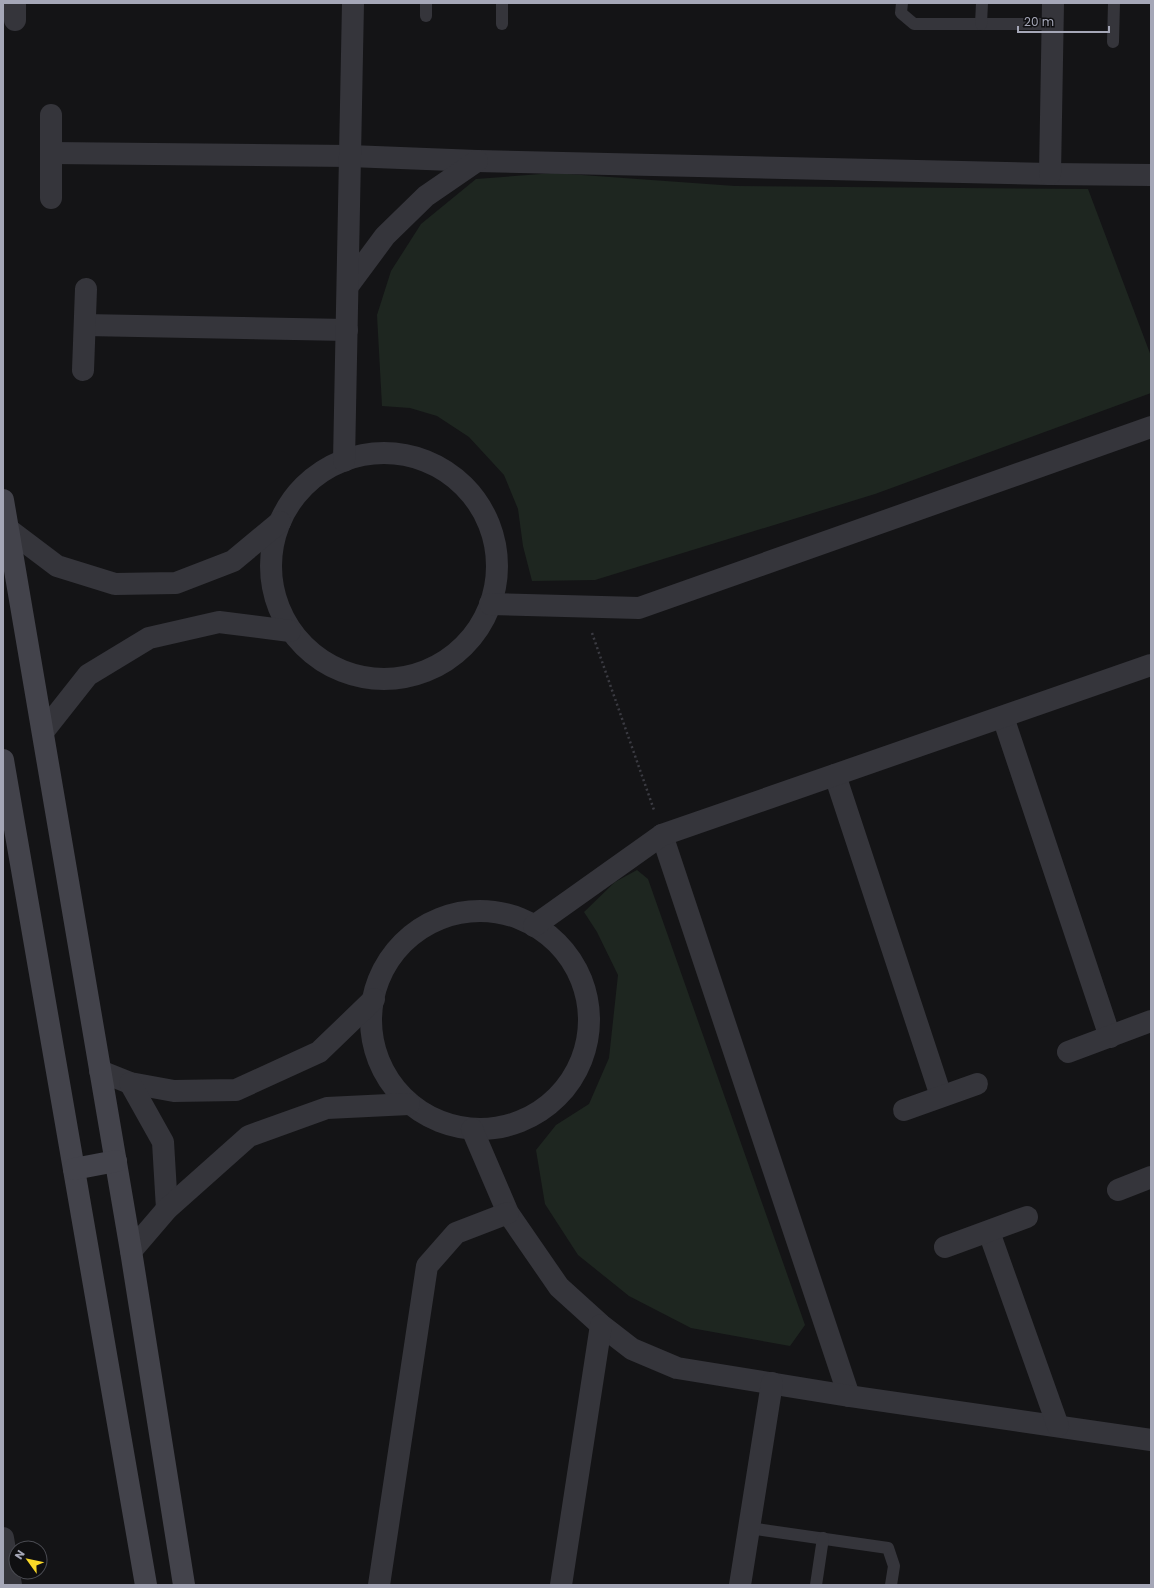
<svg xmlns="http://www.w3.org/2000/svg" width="1154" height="1588" font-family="Poppins,sans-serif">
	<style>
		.green { fill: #1e2620 }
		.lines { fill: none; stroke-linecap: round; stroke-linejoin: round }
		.path { stroke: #3b3b42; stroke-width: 2.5; stroke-dasharray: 2 3; stroke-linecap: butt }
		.lane { stroke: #35353b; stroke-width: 12 }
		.street { stroke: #35353b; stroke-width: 22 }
		.secondary { stroke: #43434b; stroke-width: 22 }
	</style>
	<rect width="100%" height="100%" fill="#141416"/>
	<g class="green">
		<path d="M554 173 735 186 1088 189 1151 356V393L875 494 595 580 532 581 523 546 518 509 504 475 469 437 437 416 410 408 382 406 377 315 391 271 421 224 476 179Z"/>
		<path d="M637 870 648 879 805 1325 790 1346 691 1328 629 1296 578 1255 545 1204 536 1150 556 1125 589 1104 609 1058 618 975 597 932 584 912 615 882Z"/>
	</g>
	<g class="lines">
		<path class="path" d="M592 633 654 810"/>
		<g class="lane">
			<path d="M902 3 901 13 914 24H1052"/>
			<path d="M426 16V3"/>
			<path d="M502 24V3"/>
			<path d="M981 24 982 3"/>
			<path d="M1113 42 1114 3"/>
			<path d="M749 1528 888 1548 894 1566 891 1585"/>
			<path d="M816 1585 823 1538"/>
		</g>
		<g class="street">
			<path d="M15 20V3"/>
			<path d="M51 153 350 156 477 161 1050 174 1151 175"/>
			<path d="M1050 174 1053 3"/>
			<path d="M51 198V115"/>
			<path d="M348 286 385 236 426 196 477 161"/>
			<path d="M85 325 347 330"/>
			<path d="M83 370 86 289"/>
			<circle cx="384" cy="566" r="113"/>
			<path d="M344 461 353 3"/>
			<path d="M8 529 57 566 115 584 176 583 233 561 280 522"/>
			<path d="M490 604 639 608 1151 427"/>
			<path d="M1003 717 1110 1037"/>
			<path d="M43 732 88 675 149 638 219 622 290 631"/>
			<path d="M835 775 941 1096"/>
			<path d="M662 835 849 1396"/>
			<circle cx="480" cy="1020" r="109"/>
			<path d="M534 926 662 835 1151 665"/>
			<path d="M1068 1052 1151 1021"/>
			<path d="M100 1071 130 1083 174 1091 236 1090 319 1052 374 999"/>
			<path d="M130 1083 163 1142 167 1209"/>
			<path d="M904 1110 977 1084"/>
			<path d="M472 1129 508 1213 559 1287 601 1325 632 1349 677 1368 849 1396 1151 1440"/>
			<path d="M1118 1190 1151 1177"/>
			<path d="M989 1232 1058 1426"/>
			<path d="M945 1247 1027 1217"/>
			<path d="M131 1251 167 1209 249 1136 327 1108 409 1104"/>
			<path d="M3 1538 11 1585"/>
			<path d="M379 1585 427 1266 456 1233 508 1213"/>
			<path d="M561 1585 601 1325"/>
			<path d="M740 1585 772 1383"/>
		</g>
		<g class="secondary">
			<path d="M3 500 131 1251 184 1585"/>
			<path d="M3 760 146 1585"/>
			<path d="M74 1169 116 1161"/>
		</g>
	</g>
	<rect width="1154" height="1588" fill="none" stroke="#a5a7b7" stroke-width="8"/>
	<g transform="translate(28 1560) rotate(303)"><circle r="19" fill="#0f0f11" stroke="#4b4c53"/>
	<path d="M0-3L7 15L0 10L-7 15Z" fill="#fad928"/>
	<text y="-6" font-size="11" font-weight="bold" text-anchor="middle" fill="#a5a7b7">N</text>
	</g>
	<path d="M1018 26v6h91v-6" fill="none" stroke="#a5a7b7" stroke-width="2"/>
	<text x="1024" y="26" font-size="12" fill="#a5a7b7" stroke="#0f0f11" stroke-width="3" paint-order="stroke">20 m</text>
</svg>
